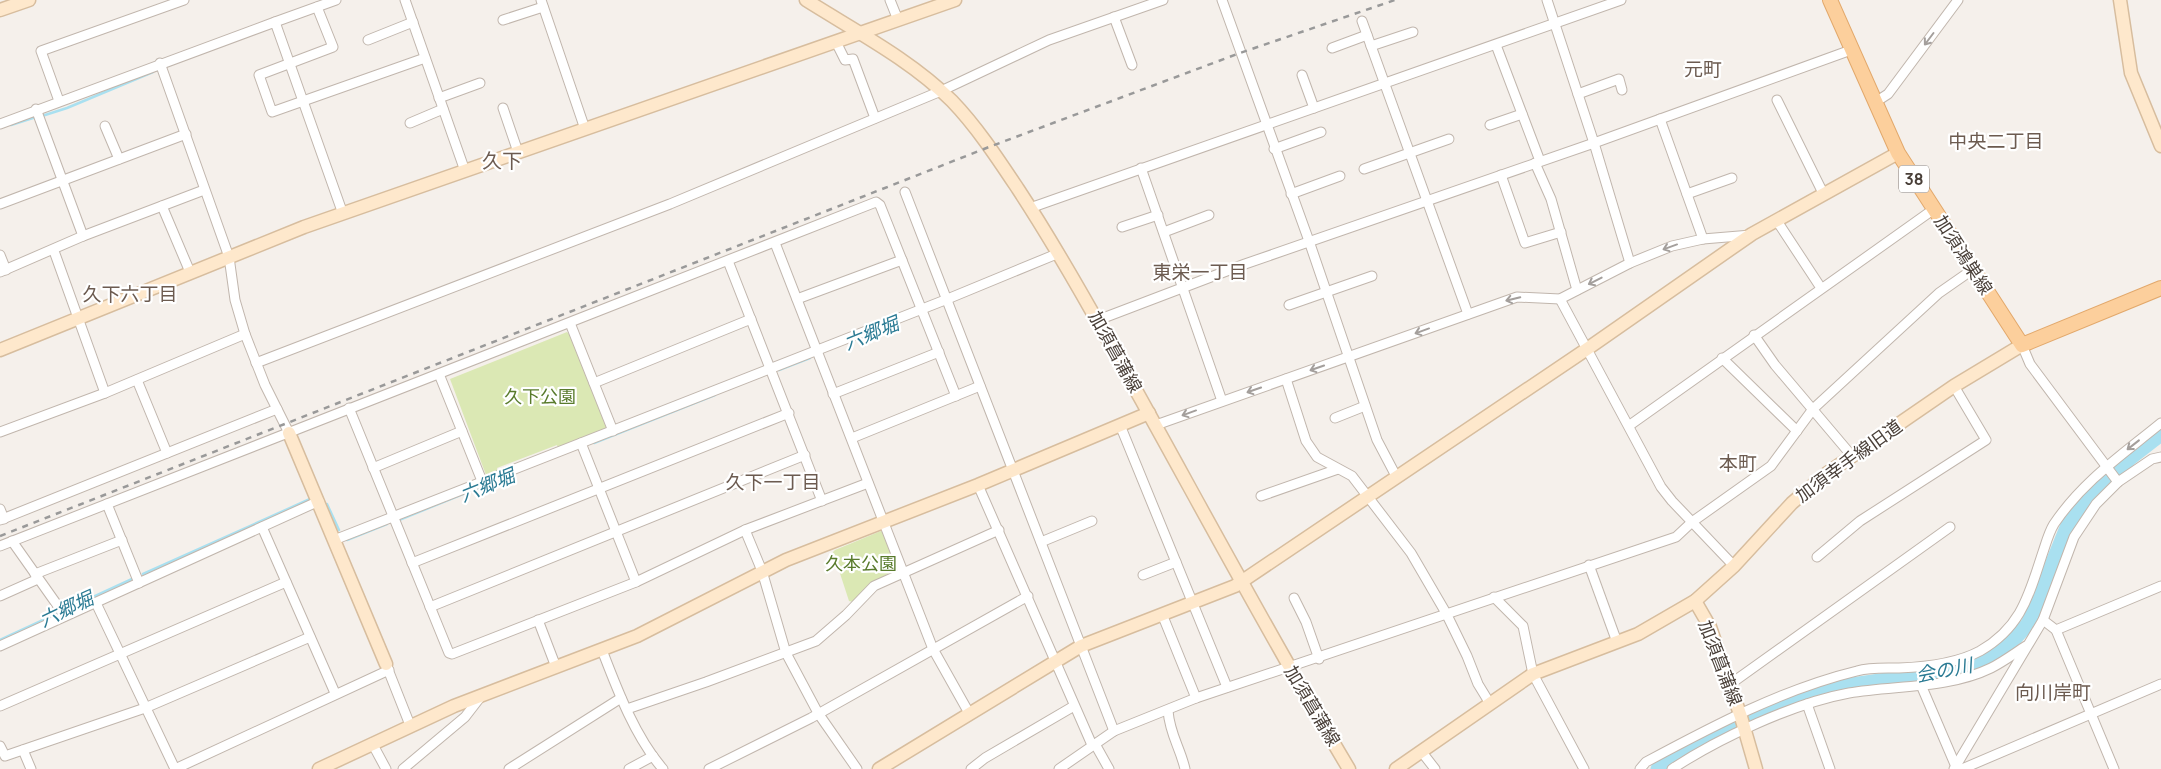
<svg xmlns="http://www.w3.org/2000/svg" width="2161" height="769" font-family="Manrope,'Noto Sans JP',sans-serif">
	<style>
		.green { fill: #dbe8b4 }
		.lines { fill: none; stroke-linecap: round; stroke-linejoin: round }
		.stream { stroke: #a9e0f0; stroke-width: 2.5 }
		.river { stroke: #a9e0f0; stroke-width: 15 }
		.street-casing { stroke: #c1b6ad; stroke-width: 11 }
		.secondary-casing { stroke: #d7bd9e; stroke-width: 15 }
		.primary-casing { stroke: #e2a86b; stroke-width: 16 }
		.street { stroke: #fff; stroke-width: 9 }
		.secondary { stroke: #fee8cc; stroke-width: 12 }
		.primary { stroke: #fccf9c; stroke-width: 14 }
		.rail { stroke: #999; stroke-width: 2.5; stroke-dasharray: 6 6; stroke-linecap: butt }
		.oneway { stroke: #a49f9c }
		.labels { text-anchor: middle; stroke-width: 4.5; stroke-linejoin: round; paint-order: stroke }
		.shield { fill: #fff; stroke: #807974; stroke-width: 1 }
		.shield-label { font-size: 16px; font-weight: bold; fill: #493f38 }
		.street-label { font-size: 18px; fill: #493f38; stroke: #fff }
		.park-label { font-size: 18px; fill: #597b2c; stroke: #fff }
		.neighbourhood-label { font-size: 19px; fill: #6c5b50; stroke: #fff }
		.water-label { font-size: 19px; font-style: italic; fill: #2b7b94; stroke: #fff }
		.quarter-label { font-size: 20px; fill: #6c5b50; stroke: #fff }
	</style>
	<rect width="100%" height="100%" fill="#f5f0eb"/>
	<g class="green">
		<path d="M567 332 570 335 607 429 558 448 557 445 497 468 498 471 486 475 450 379Z"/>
		<path d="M881 531 884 533 898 568 867 586 853 602 849 601 833 552 835 550Z"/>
	</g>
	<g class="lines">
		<g class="stream">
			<path d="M42 116 67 108 153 72"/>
			<path d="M11 125 36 117"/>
			<path d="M779 370 810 358"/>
			<path d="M594 443 715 395"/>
			<path d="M327 504 339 530"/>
			<path d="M399 520 520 471"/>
			<path d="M347 540 387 524"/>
			<path d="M143 574 310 499"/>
			<path d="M0 640 132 579"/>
		</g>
		<path class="river" d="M1658 769 1675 756 1775 706 1831 688 1964 669 1985 661 2016 637 2028 624 2068 525 2081 507 2130 458 2161 434"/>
		<defs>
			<g id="street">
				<path d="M405 0 465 171"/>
				<path d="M541 0 585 129"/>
				<path d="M890 0 898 20"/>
				<path d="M1222 0 1309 241 1377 440 1396 476"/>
				<path d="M1547 0 1594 143 1630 263"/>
				<path d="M317 7 333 47 259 75 272 112 425 58"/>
				<path d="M1114 17 1132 65"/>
				<path d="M503 20 543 7"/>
				<path d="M1362 21 1468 314"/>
				<path d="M275 22 336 0"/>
				<path d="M368 40 413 22"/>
				<path d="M836 42 845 60 853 59 875 118"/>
				<path d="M1496 45 1540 161"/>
				<path d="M1371 46 1413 32"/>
				<path d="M1332 48 1367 35"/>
				<path d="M160 63 229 257 235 300 245 334 265 385 289 433"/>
				<path d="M1302 75 1314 108"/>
				<path d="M1578 94 1619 79 1622 90"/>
				<path d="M439 98 480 83"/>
				<path d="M1777 100 1824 195"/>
				<path d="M59 101 41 51 184 0"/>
				<path d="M1874 103 1888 94 1958 0"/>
				<path d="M503 108 518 152"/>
				<path d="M36 109 83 236"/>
				<path d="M1660 119 1703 239"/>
				<path d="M410 123 443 109"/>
				<path d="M0 124 275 22 343 214"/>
				<path d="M1490 125 1522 114"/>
				<path d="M105 126 119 159"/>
				<path d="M1274 149 1321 132"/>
				<path d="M1535 163 1551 199 1577 290"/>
				<path d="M1141 168 1222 401"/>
				<path d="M1364 169 1449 139"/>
				<path d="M1501 175 1525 243 1561 232"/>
				<path d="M905 192 1114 731"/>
				<path d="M1291 194 1340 176"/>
				<path d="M1687 194 1732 178"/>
				<path d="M0 204 186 134"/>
				<path d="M162 206 190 272"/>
				<path d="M1030 208 1621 0"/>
				<path d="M1777 221 1821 288"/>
				<path d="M1122 227 1158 215"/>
				<path d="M1164 232 1209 215"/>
				<path d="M775 243 933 649 969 713"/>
				<path d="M54 251 105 393"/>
				<path d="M0 255 6 270"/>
				<path d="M728 261 822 501"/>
				<path d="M0 272 83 236 204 190"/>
				<path d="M797 299 902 260"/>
				<path d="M1560 299 1661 487 1672 501 1734 566"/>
				<path d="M1289 305 1372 276"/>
				<path d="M1098 320 1245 264 1594 143 1851 50"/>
				<path d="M570 323 613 431"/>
				<path d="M1754 335 1775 365 1852 456"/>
				<path d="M2022 345 2030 364 2118 482"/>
				<path d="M1722 358 1797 431"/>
				<path d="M256 363 670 204 941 91 1049 40 1163 0"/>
				<path d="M439 374 482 481"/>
				<path d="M1286 379 1306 441 1317 457 1352 476 1411 553 1446 613 1467 656 1478 684 1489 702"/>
				<path d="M137 380 167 453"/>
				<path d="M594 383 751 319"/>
				<path d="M833 394 939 352"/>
				<path d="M349 408 449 653 452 654 636 582 745 530 868 483"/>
				<path d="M1335 418 1365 406"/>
				<path d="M1120 425 1227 687"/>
				<path d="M1156 425 1517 297 1560 299 1630 263 1672 246 1703 239 1751 235"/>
				<path d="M1630 425 1934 209"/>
				<path d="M0 432 105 393 245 334"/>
				<path d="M852 438 980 386"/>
				<path d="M581 443 636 582"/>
				<path d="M373 468 462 431"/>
				<path d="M978 485 1092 745"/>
				<path d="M1261 496 1338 469"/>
				<path d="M107 504 139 583"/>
				<path d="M0 509 4 519"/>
				<path d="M0 520 277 409"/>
				<path d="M262 527 335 693"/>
				<path d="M745 530 762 571 786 653 818 713 857 769"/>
				<path d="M334 540 945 300 1059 253"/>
				<path d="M12 541 65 616"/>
				<path d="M1041 542 1092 521"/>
				<path d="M0 546 876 202 880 205 956 396"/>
				<path d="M1817 557 1860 521 1986 440 1954 386"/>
				<path d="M412 563 789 413"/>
				<path d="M1589 565 1617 642"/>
				<path d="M35 574 122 540"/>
				<path d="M1143 575 1176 562"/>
				<path d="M0 596 38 579"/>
				<path d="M1494 597 1523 626 1533 674 1584 769"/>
				<path d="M1294 598 1306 622 1319 659"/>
				<path d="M96 603 175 769"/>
				<path d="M430 607 805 455"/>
				<path d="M1162 614 1196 698"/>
				<path d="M538 620 556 667"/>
				<path d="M2043 620 2056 630 2114 769"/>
				<path d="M2056 630 2161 586"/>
				<path d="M0 646 319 501"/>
				<path d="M602 650C617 689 635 737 663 769"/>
				<path d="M387 667 410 725"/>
				<path d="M1729 685 1950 527"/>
				<path d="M1921 685 1957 769"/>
				<path d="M1807 704 1830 769"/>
				<path d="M0 706 286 582"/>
				<path d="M627 709 706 682 816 641 846 615 874 586 999 530"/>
				<path d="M1168 711C1170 735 1180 747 1185 769"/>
				<path d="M372 743 386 769"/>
				<path d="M1095 744 1109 769"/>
				<path d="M0 746 5 756 145 708 310 637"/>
				<path d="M23 750 31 769"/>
				<path d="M1421 751 1435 769"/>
				<path d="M175 769 389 670"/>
				<path d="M403 769 465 717 482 695"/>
				<path d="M509 769 621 698"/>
				<path d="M629 769 653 756"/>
				<path d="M709 769 811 718 1028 596"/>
				<path d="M971 769 985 758 1074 706"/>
				<path d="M1059 769 1114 731 1196 698 1676 537 1692 522 1771 466 1813 409 1939 293 1972 270"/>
				<path d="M1640 769 1646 762C1713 726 1783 689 1857 671 1870 667 1885 668 1899 668 1926 667 1956 664 1980 651 2022 627 2029 594 2043 552 2046 543 2049 532 2054 524 2083 481 2122 455 2161 423"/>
				<path d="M1672 769C1719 738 1794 703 1849 693 1895 685 1948 689 1991 668 2003 662 2015 653 2026 646"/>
				<path d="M1954 769 2043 620 2074 537 2096 504 2118 482 2152 459 2161 457"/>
				<path d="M1962 769 2161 684"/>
			</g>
			<g id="secondary">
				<path d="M806 0C855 31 911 60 952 101 977 127 998 159 1018 189 1051 239 1080 290 1109 342 1189 484 1265 629 1349 769"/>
				<path d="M2120 0 2131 73 2161 146"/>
				<path d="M0 10 29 0"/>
				<path d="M0 350 304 227 955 0"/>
				<path d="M289 433 386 664"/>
				<path d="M1695 601 1710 627 1741 717 1756 769"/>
				<path d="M319 769 454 706 637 636 786 560 978 485 1149 413"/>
				<path d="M879 769 1081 646 1235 586 1587 349 1752 234 1898 153"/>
				<path d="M1396 769 1533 674 1638 634 1695 601 1734 566 1792 503 1826 474 1954 386 2022 345"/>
			</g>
			<path id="primary" d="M1830 0 1898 153 2022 345 2161 288"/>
		</defs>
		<use href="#street" class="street-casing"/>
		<use href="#secondary" class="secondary-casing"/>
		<use href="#primary" class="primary-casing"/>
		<use href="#street" class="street"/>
		<use href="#secondary" class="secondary"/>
		<use href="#primary" class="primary"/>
		<path class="rail" d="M0 536 989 147 1240 53 1395 0"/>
	</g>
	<defs><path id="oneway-shaft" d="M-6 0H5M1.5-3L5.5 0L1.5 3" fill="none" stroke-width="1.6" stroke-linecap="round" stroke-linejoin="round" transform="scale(1.25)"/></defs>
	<g class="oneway">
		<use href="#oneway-shaft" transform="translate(1929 39) rotate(127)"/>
		<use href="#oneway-shaft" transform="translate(1670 247) rotate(160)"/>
		<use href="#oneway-shaft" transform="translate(1595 281) rotate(153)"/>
		<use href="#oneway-shaft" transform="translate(1513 299) rotate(166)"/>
		<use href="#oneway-shaft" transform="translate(1422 331) rotate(160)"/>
		<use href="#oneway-shaft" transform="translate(1317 368) rotate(161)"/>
		<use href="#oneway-shaft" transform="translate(1254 390) rotate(161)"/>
		<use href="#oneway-shaft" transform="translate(1189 413) rotate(160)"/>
		<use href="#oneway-shaft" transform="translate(2133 445) rotate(142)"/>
	</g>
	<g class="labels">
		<rect class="shield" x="1899" y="165.5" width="30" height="27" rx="4"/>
		<g class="shield-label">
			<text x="1914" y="185">38</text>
		</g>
		<g class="street-label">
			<text transform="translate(1963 255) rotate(57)" y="6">加須鴻巣線</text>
			<text transform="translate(1115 352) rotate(61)" y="6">加須菖蒲線</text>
			<text transform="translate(1849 461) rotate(-36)" y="6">加須幸手線旧道</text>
			<text transform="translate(1720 663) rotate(69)" y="6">加須菖蒲線</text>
			<text transform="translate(1312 706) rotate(59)" y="6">加須菖蒲線</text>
		</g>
		<g class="park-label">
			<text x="540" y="403">久下公園</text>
			<text x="861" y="570">久本公園</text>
		</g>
		<g class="neighbourhood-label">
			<text x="1703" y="76">元町</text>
			<text x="1996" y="148">中央二丁目</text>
			<text x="1200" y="279">東栄一丁目</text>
			<text x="130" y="301">久下六丁目</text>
			<text x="1738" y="470">本町</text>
			<text x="773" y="489">久下一丁目</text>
			<text x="2053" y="699">向川岸町</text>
		</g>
		<g class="water-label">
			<text transform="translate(871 333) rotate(-22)" y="7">六郷堀</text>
			<text transform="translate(487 485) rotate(-22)" y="7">六郷堀</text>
			<text transform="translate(66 609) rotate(-25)" y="7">六郷堀</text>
			<text transform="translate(1944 670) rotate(-11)" y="7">会の川</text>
		</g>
		<g class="quarter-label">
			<text x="502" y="168">久下</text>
		</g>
	</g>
</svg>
